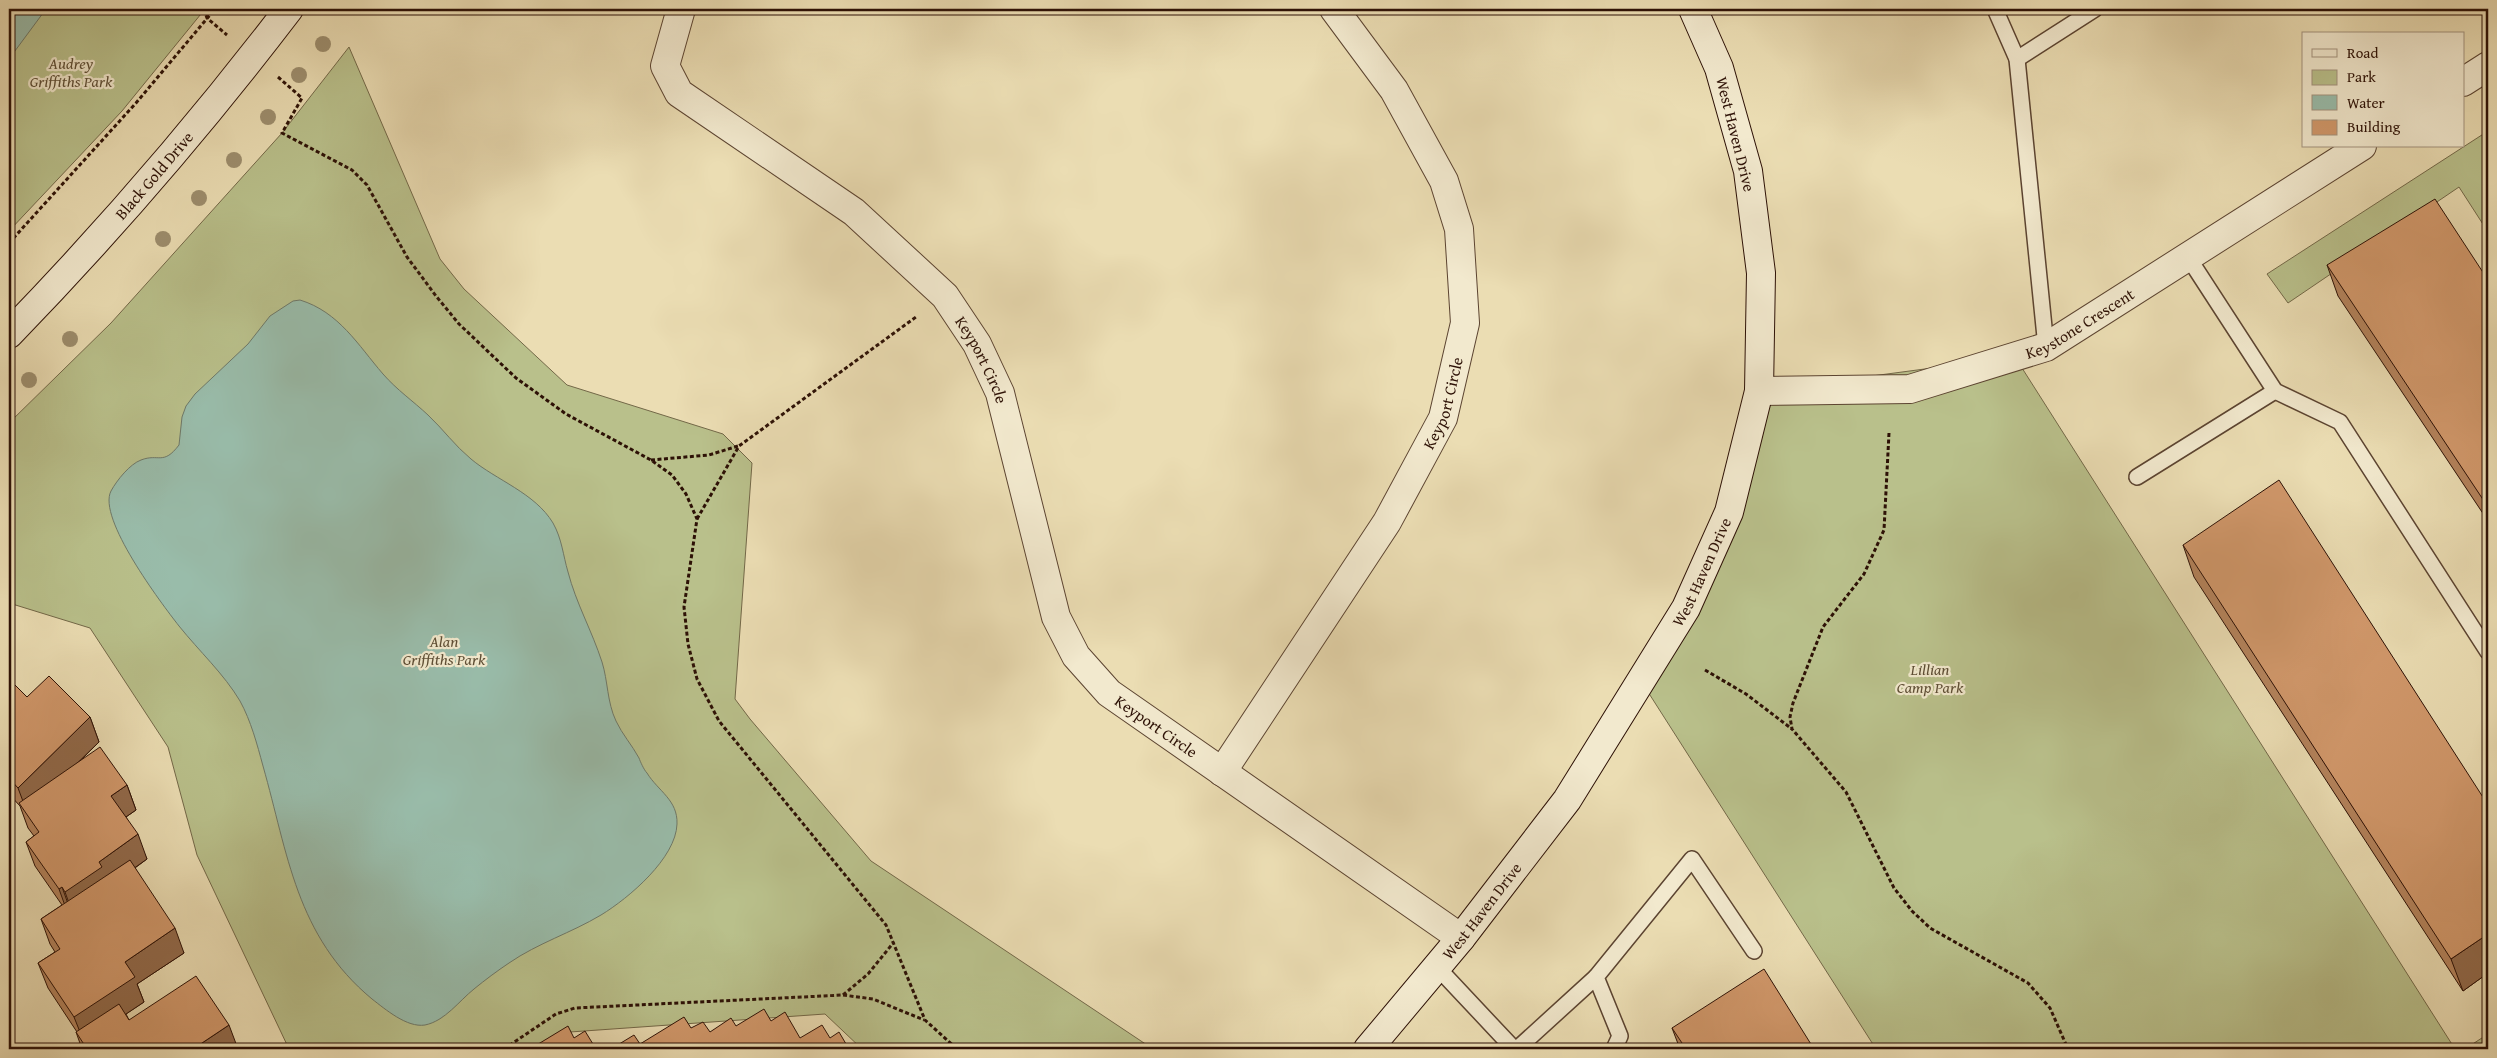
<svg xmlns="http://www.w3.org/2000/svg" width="2497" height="1058" font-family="'Gentium Book Plus',serif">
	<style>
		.green { fill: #b9c08b; stroke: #736848 }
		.water { fill: #99bcaa; stroke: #6e7868 }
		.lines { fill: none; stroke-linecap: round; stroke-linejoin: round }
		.lane-casing { stroke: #5c4431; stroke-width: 18 }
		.street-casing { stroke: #5c4431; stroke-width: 30 }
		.secondary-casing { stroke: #2d1106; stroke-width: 30 }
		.path { stroke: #2d1106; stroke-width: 3; stroke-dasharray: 4 2.5; stroke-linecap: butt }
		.lane { stroke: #f2e9ce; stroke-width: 15 }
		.street { stroke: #f2e9ce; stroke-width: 28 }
		.secondary { stroke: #f2e9ce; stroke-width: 28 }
		.tree { fill: #9d8e6e }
		.wall { fill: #b4835c; stroke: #2d1106 }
		.shaded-wall { fill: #926a4b; stroke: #2d1106 }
		.building { fill: #d1986b; stroke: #2d1106 }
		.labels { text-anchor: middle; stroke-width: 4.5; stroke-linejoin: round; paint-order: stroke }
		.park-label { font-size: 16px; font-style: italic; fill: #5e4e35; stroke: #f2e9ce }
		.street-label { font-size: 16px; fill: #2d1106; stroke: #f2e9ce }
	</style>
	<rect width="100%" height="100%" fill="#ebddb3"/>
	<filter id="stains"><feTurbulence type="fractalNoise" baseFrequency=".004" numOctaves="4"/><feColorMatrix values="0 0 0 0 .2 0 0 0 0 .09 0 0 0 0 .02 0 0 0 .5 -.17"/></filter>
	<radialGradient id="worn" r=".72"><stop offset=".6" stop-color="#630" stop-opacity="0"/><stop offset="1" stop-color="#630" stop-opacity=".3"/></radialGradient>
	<g class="green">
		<path d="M9 9H205L122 111 9 231Z"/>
		<path d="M349 47 440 259 464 289 567 385 723 434 752 463 735 699 750 719 871 861 1153 1049H862L825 1014 570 1032 543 1049H289L197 855 168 747 90 628 9 603V423L111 323 282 133Z"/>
		<path d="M2488 131V232L2459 187 2288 303 2267 274Z"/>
		<path d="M2015 357 2455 1049H1876L1641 681 1686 608 1759 391Z"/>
		<path d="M2488 1034V1049H2465Z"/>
	</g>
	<g class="water">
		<path d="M9 9H46L9 59Z"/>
		<path d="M300 300C339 312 358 345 383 374 397 390 413 401 428 415 443 429 455 446 471 459 496 480 535 493 553 523 562 539 563 555 568 572 576 603 592 631 602 662 608 681 607 702 616 721 622 734 632 745 639 758 640 761 644 770 647 773 658 791 678 800 677 824 676 858 629 898 601 915 571 933 538 943 509 963 497 971 485 980 474 989 459 1001 445 1021 425 1025 407 1028 385 1009 372 999 296 936 288 854 263 766 257 744 251 721 240 701 224 674 199 651 179 626 161 603 97 518 111 491 117 480 130 464 141 460 159 453 163 466 179 445L182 417 186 406 195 394 248 344 270 316 293 301Z"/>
	</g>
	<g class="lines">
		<defs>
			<g id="lane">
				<path d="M1995 9 2017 59 2046 347"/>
				<path d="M2017 59 2095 9"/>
				<path d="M2188 257 2275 391 2340 422 2488 652"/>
				<path d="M2137 477 2275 391"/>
				<path d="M1437 967 1514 1049"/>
				<path d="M1517 1049 1596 977"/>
				<path d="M1614 1049 1620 1036 1596 977 1692 859 1754 951"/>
			</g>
			<g id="street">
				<path id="s1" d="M681 9 665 66 679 93 854 212 945 296 977 344 1000 393 1056 617 1076 656 1109 693 1461 938"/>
				<path d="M2463 82 2488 66"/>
				<path id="s2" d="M1759 391 1910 389 2046 347 2362 146"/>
				<path id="s3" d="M1222 772 1387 522 1443 418 1465 323 1459 229 1444 181 1394 90 1334 9"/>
			</g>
			<g id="secondary">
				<path id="s4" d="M9 334C109 231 202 123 289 9"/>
				<path id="s5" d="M1368 1049 1461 938 1567 800 1686 608 1729 512 1759 391 1761 273 1748 171 1719 68 1693 9"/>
			</g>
		</defs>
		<use href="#lane" class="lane-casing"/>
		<use href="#street" class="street-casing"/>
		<use href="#secondary" class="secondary-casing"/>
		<g class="path">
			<path d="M204 9 207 18 227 35"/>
			<path d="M278 77 302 98 282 133 352 170 367 185 407 257 436 296 459 324 516 378 566 414 651 460 672 475 686 494 697 519 684 607 688 644 697 679 719 721 886 925 925 1020 957 1049"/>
			<path d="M9 243 136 103 215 9"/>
			<path d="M1889 433 1884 530 1864 574 1823 627 1793 703 1790 717 1792 729 1846 792 1894 888 1912 911 1930 928 2028 983 2050 1008 2068 1049"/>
			<path d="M651 460 709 455 738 446"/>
			<path d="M697 519 739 446 916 317"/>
			<path d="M1705 670 1746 694 1792 729"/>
			<path d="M843 995 868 974 894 942"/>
			<path d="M504 1049 556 1014 575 1008 843 995 873 999 924 1020"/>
		</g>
		<use href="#lane" class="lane"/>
		<use href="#street" class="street"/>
		<use href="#secondary" class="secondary"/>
	</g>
	<g class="tree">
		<circle cx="323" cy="44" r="8"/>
		<circle cx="299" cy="75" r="8"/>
		<circle cx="268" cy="117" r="8"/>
		<circle cx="234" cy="160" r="8"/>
		<circle cx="199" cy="198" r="8"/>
		<circle cx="163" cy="239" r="8"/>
		<circle cx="70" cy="339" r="8"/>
		<circle cx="29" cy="380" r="8"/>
	</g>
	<g class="wall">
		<path d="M2327 265 2488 280V521L2338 296Z"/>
		<path d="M2183 545 2488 805V973L2463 991 2194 577Z"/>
		<path d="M9 679 27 697 90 717 99 742 79 762 127 785 136 810 126 817 147 859 135 868 184 953 137 984 144 1002 126 1014 129 1020 238 1049H82L76 1032H77L48 988 38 963 55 952 50 944 41 919 62 905 35 866 26 842 34 836 28 828 20 806 9 794Z"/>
		<path d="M1672 1028 1814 1049H1680Z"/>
	</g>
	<g class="shaded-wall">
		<path d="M90 717 99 742 27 812 18 788Z"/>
		<path d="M127 785 136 810 120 821 111 796Z"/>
		<path d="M138 834 147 859 109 886 74 917 65 892 99 862Z"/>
		<path d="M62 887 71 912 68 914 59 889Z"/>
		<path d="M175 928 184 953 137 984 144 1002 84 1042 74 1017 125 962Z"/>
		<path d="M2488 934V973L2463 991 2451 959Z"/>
		<path d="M229 1025 238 1049H193Z"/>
	</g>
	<g class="building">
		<path d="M2435 199 2488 280V507L2327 265Z"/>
		<path d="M2279 480 2488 805V934L2451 959 2183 545Z"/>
		<path d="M49 676 90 717 18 788 9 778V679L27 697Z"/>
		<path d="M100 747 127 785 111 796 138 834 99 862 102 867 65 892 62 887 59 889 26 842 39 832 19 803Z"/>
		<path d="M130 860 175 928 125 962 135 977 74 1017 38 963 60 949 41 919Z"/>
		<path d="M1764 969 1814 1049H1686L1672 1028Z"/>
		<path d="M196 976 229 1025 193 1049H87L76 1032 119 1004 129 1020Z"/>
		<path d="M764 1009 771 1021 785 1012 800 1038 822 1025 830 1038 839 1032 849 1049H611L634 1035 640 1044 684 1017 691 1028 703 1022 710 1032 731 1018 736 1026Z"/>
		<path d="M568 1026 574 1038 585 1031 596 1049H530Z"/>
	</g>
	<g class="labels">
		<g class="park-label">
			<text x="71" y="69">Audrey<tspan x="71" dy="18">Griffiths Park</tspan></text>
			<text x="444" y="647">Alan<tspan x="444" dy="18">Griffiths Park</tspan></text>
			<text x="1930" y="675">Lillian<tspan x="1930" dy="18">Camp Park</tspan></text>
		</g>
		<g class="street-label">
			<text transform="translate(1736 134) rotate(76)" y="6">West Haven Drive</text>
			<text dy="6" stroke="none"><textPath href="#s4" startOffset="215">Black Gold Drive</textPath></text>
			<text dy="6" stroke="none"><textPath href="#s2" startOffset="334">Keystone Crescent</textPath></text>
			<text dy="6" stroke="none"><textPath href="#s1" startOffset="499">Keyport Circle</textPath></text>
			<text dy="6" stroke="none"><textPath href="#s3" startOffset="432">Keyport Circle</textPath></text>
			<text dy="6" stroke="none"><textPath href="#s5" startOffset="584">West Haven Drive</textPath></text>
			<text dy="6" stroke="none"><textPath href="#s1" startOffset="919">Keyport Circle</textPath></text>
			<text dy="6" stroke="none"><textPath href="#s5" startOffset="179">West Haven Drive</textPath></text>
		</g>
	</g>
	<rect width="2497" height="1058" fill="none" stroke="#ebddb3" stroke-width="30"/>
	<rect x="10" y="10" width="2477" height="1038" fill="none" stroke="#2d1106" stroke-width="2.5"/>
	<rect x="15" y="15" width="2467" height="1028" fill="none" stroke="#2d1106"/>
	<rect x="2302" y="32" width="162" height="115" fill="#f2e9ce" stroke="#a3937e"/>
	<rect x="2312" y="49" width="25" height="8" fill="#f2e9ce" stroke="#a3937e"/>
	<text x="2347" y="58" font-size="15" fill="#2d1106">Road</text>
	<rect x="2312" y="70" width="25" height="15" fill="#b9c08b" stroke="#a3937e"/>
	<text x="2347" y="82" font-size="15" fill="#2d1106">Park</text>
	<rect x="2312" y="95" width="25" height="15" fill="#99bcaa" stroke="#a3937e"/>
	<text x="2347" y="108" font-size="15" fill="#2d1106">Water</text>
	<rect x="2312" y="120" width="25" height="15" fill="#d1986b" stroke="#a3937e"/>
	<text x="2347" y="132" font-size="15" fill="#2d1106">Building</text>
	<rect width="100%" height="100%" filter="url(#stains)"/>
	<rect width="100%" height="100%" fill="url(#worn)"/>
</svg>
